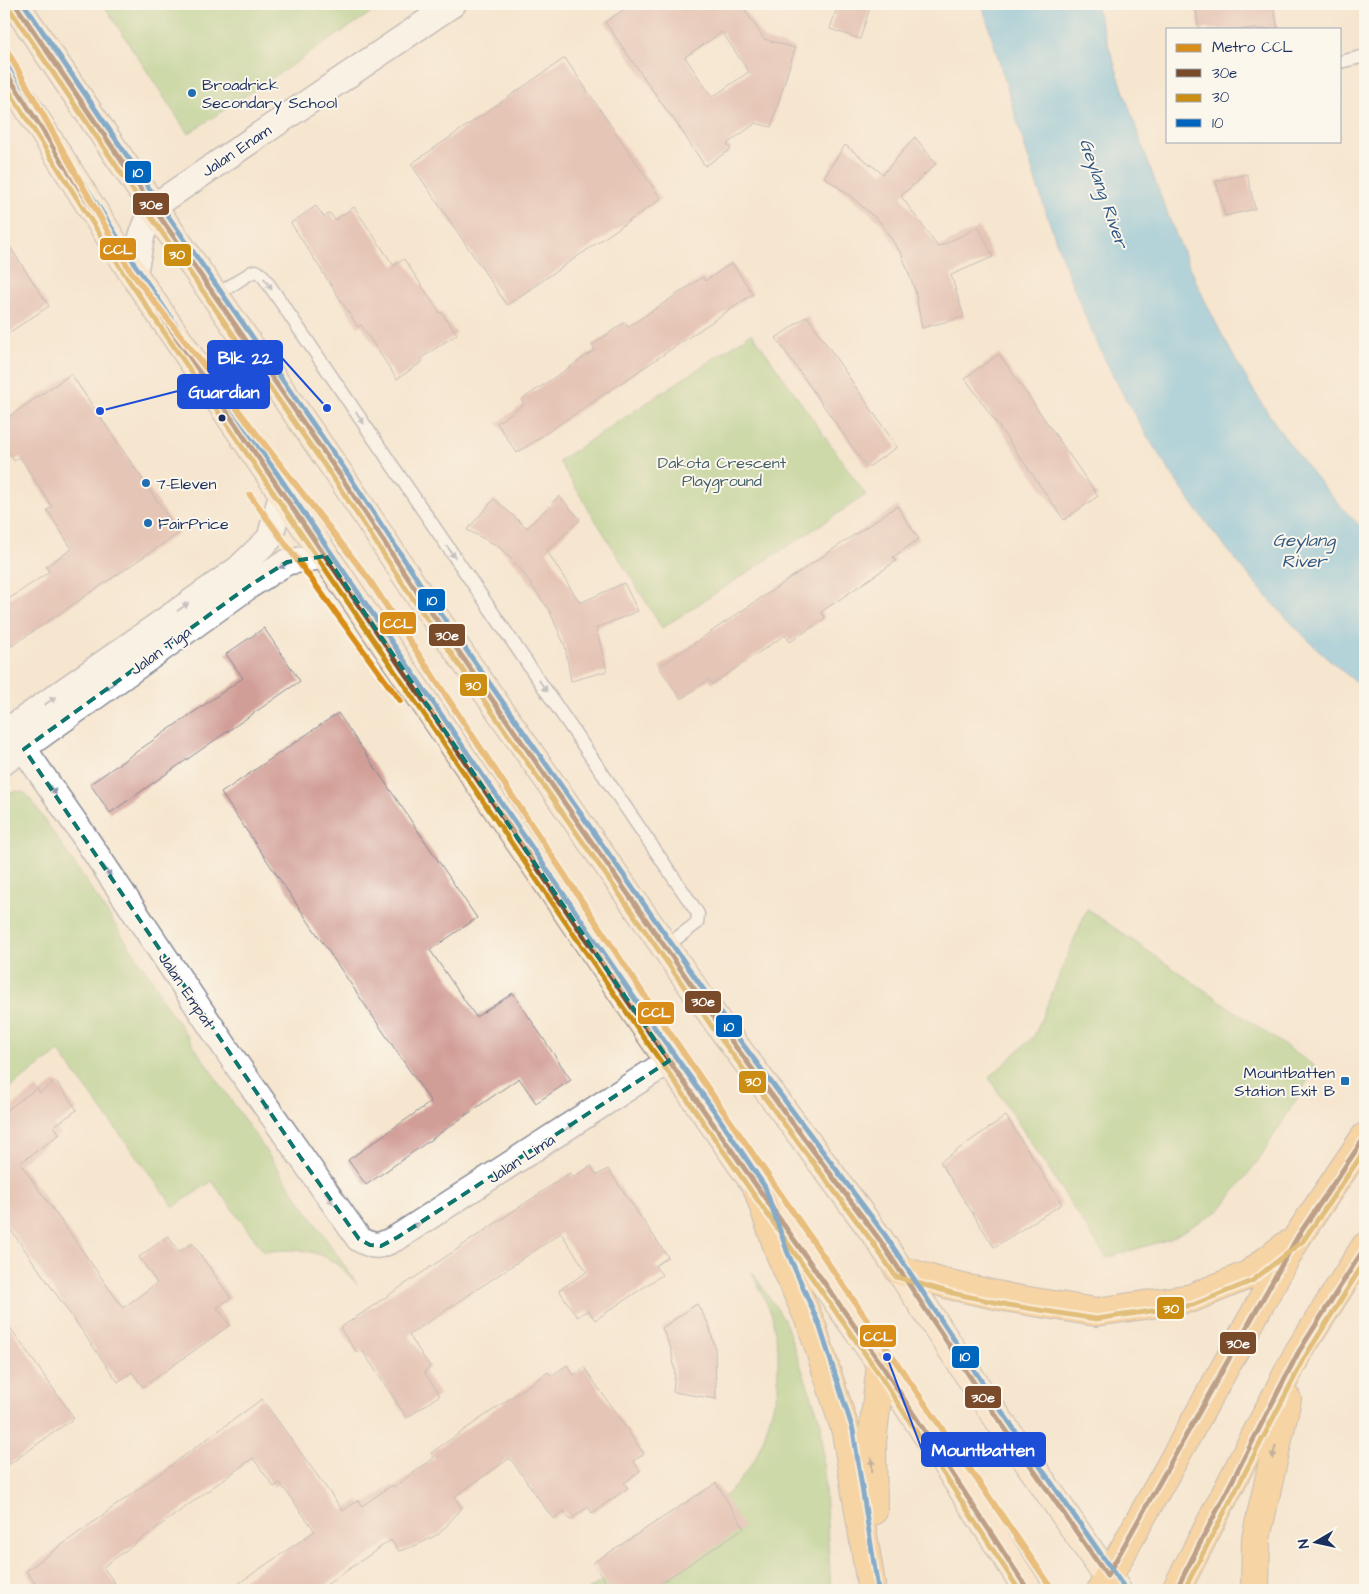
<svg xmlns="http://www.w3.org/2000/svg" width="1369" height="1594" font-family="'Architects Daughter',sans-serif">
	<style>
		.green { fill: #9bca79; stroke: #5b7c6c }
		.water { fill: #65bce2; stroke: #4076a0 }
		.building { fill: #d19e97; fill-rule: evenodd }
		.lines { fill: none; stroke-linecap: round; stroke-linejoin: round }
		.lane-casing { stroke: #888a96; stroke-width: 15 }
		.street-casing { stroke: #888a96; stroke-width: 28 }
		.secondary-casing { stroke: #888a96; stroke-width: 30 }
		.primary-casing { stroke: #888a96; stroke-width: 30 }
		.lane { stroke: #fff; stroke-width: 12 }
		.street { stroke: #fff; stroke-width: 25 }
		.secondary { stroke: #fde5c5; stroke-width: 28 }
		.primary { stroke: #f9be6d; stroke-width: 28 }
		.bus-1-casing { stroke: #fbf7ec; stroke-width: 9 }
		.bus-2-casing { stroke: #fbf7ec; stroke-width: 9 }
		.bus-3-casing { stroke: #fbf7ec; stroke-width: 9 }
		.bus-1 { stroke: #7a4b2a; stroke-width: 5 }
		.bus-2 { stroke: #cb8e13; stroke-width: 5 }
		.bus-3 { stroke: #0065bd; stroke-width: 5 }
		.metro-1-casing { stroke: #fbf7ec; stroke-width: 10 }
		.metro-1 { stroke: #d98d19; stroke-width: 6 }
		.oneway { fill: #8d97ae }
		.oneway2 { fill: #7f6f65 }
		.marked { fill: none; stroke: #0f766e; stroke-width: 4; stroke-dasharray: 10 6; stroke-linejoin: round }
		.poi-dot { fill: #1f6fb2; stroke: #fbf7ec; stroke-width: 2 }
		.bus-dot { fill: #1b2f5e; stroke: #fbf7ec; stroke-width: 2 }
		.labels { text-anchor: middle; stroke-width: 4; stroke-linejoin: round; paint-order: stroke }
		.poi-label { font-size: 16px; fill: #1b2f5e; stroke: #fbf7ec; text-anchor: start }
		.street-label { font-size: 16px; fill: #1b2f5e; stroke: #fbf7ec }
		.park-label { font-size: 16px; fill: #415e66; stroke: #fbf7ec }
		.water-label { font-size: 18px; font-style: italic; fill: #315986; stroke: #fbf7ec }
		.leader { fill: none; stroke: #1d4ed8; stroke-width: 2 }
		.callout-dot { fill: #1d4ed8; stroke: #fbf7ec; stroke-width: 2 }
		.callout { fill: #1d4ed8; stroke: #1d4ed8; stroke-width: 2 }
		.callout-label { font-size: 18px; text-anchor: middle; font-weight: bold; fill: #fff }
		.line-badge { stroke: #fbf7ec; stroke-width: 2 }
		.badge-label { font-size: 14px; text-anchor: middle; font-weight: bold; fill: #fff }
	</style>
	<rect width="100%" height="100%" fill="#fbf7ec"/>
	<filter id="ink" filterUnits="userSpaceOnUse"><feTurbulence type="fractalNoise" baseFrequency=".02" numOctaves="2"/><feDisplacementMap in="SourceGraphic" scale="10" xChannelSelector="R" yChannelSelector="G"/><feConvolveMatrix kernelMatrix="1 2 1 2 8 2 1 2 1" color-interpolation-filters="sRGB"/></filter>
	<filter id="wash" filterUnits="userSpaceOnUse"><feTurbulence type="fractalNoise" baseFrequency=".0096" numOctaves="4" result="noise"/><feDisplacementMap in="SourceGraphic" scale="20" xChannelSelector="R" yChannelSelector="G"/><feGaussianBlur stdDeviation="1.12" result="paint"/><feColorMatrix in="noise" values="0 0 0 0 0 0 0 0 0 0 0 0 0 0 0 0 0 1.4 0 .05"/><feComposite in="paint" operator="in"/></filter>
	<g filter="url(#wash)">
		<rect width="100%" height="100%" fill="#f6e6cf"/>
		<g class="green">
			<path d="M103 4H384L188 134Z"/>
			<path d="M752 333 866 495 662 628 559 461Z"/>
			<path d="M17 791 25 793 34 804 159 990V995L357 1284C327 1250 308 1247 264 1252L212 1181 174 1207 59 1052 4 1092V795Z"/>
			<path d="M1087 909 1316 1067 1260 1158 1220 1210 1170 1239 1106 1258 989 1078 1034 1036Z"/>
			<path d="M752 1272 784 1319 821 1423 831 1590H588L689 1525 714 1507 737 1484 755 1459 764 1437 778 1389V1350L772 1315Z"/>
		</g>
		<path class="water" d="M982 4H1095C1158 197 1216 385 1365 531V689C1318 654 1277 610 1240 565 1185 499 1137 427 1100 349 1049 240 1017 119 982 4Z"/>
		<g id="blocks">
			<g class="building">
				<path d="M632 4H741L764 39 795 48 771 127 756 123 727 144 731 149 705 166 671 115H670L605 22ZM722 32 749 72 712 97 685 57Z"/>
				<path d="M838 4H871L860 39 830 29Z"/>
				<path d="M1195 4H1273L1278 29H1199Z"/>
				<path d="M565 58 661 199 507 305 411 164Z"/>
				<path d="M915 137 936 164 901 196 938 247 979 227 993 257 951 275 964 317 922 328 915 290 902 255 880 222 849 195 824 177 845 145 883 174Z"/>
				<path d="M1247 174 1255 209 1225 216 1216 181Z"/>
				<path d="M316 206 324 217 330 213 335 220 354 207 394 266 404 259 440 313 441 312 457 334 420 359 422 362 397 379 361 325 358 327 291 223Z"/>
				<path d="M4 238 49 306 4 336Z"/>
				<path d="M732 263 753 294 517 453 497 423 524 404 521 400 595 350 592 345 625 322 628 327 703 277 705 281Z"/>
				<path d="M807 316 897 447 867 468 776 338Z"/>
				<path d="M999 354 1098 496 1064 520 965 378Z"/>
				<path d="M71 374 179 533 4 651V602L49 572 46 566 72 549 47 510 52 507 20 457 14 461 4 446V420Z"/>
				<path d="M559 496 580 519 547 551 580 603 624 583 638 611 596 628 607 671 571 681 565 646 549 610 519 567 498 546 467 530 494 499 527 528Z"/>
				<path d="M897 506 919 539 893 557 896 561 821 612 825 618 790 642 785 635 712 684 709 679 681 699 659 667Z"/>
				<path d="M264 628 300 681 110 813 90 784 243 678 226 654Z"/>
				<path d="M338 713 477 918 430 950 476 1017 513 993 571 1080 536 1103 519 1078 366 1185 348 1160 431 1102 221 793Z"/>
				<path d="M56 1081 77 1110 54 1126 60 1134 20 1163 123 1308 157 1283 139 1257 168 1236 179 1252 192 1243 231 1298 217 1308 230 1325 143 1387 132 1372 118 1382 4 1220V1112L37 1088 40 1093Z"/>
				<path d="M1006 1116 1062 1204 994 1247 940 1162Z"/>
				<path d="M591 1166 597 1175 608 1169 668 1257 655 1266 662 1275 595 1320 588 1310 577 1317 559 1290 587 1272 561 1233 409 1335 430 1367 424 1372 440 1395 407 1418 362 1350 357 1353 340 1328 570 1173 573 1177Z"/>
				<path d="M697 1304 709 1325 715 1347 716 1399 673 1392 675 1371 671 1349 662 1328Z"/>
				<path d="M4 1319 74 1418 4 1468Z"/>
				<path d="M567 1365 574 1375 584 1367 644 1454 633 1461 640 1471 624 1483 628 1488 592 1513 588 1507 570 1520 564 1511 553 1519 510 1458 454 1497 462 1508 439 1534 417 1545 399 1551 391 1540 319 1590H229L315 1531 280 1483 274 1487 253 1458 103 1567 120 1590H40L26 1571 262 1399 343 1511 358 1500 362 1506 392 1485 394 1487 434 1458 431 1453 548 1372 551 1376Z"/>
				<path d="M716 1483 744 1528 650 1590H611L593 1563Z"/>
			</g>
		</g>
	</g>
	<g filter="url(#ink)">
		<use href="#blocks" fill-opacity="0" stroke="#888a96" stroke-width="1"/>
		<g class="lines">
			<defs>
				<g id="lane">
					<path d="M1340 62 1365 56"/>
					<path d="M215 296 252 272 256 271 263 276 695 909 698 914 697 923 665 947"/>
				</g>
				<g id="street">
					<path d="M134 275 142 235 153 207 453 4"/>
					<path d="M10 729 80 830 237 1065 359 1239C376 1249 381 1246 398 1237L669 1061"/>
					<path d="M4 733 238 569 270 538 282 493"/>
					<path d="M4 762 249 586 287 562 326 556"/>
				</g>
				<g id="secondary">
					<path d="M15 4 153 207 342 478 417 592 721 1027 879 1239 990 1407 1117 1590"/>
					<path d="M4 69 134 275 644 1025 881 1364 1028 1590"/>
				</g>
				<g id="primary">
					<path d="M758 1190 780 1254 812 1326 846 1432 871 1584"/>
					<path d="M899 1270 954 1286 1010 1298 1096 1312 1192 1298 1248 1275 1287 1245"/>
					<path d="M873 1511 872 1443 881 1364"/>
					<path d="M1101 1590 1298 1236 1365 1137"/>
					<path d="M1176 1590 1298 1353 1365 1247"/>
					<path d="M1255 1590 1256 1538 1287 1399"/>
				</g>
			</defs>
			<use href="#lane" class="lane-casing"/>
			<use href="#street" class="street-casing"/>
			<use href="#secondary" class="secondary-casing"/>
			<use href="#primary" class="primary-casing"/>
			<use href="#lane" class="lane"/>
			<use href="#street" class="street"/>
			<use href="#secondary" class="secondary"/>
			<use href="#primary" class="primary"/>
			<defs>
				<g id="bus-1">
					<path d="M15 4 153 207 342 478 417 592 721 1027 879 1239 990 1407 1107 1576 1298 1236 1365 1137"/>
					<path d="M4 69 134 275 644 1025 881 1364 1028 1590"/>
					<path d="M1176 1590 1298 1353 1365 1247"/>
				</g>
				<g id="bus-2">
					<path d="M9 8 147 211 336 482 411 596 715 1031 873 1243 896 1277 952 1293 1008 1305 1096 1319 1193 1305 1252 1281 1303 1241 1365 1150"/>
					<path d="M4 83 128 279 638 1029 875 1368 1019 1590"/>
					<path d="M1184 1590 1305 1357 1365 1261"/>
				</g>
				<g id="bus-3">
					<path d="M24 4 159 203 348 474 423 588 727 1023 885 1235 996 1403 1123 1586"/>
					<path d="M10 65 135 265 650 1021 715 1112 765 1187 787 1251 819 1324 853 1430 878 1589"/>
				</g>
			</defs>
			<use href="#bus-1" class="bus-1-casing"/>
			<use href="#bus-2" class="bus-2-casing"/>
			<use href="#bus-3" class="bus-3-casing"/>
			<use href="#bus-1" class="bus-1"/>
			<use href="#bus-2" class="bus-2"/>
			<use href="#bus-3" class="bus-3"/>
			<defs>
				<g id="metro-1">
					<path d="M4 45 129 269 368 578 658 1016 1053 1590"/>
					<path d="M250 495 400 701"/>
				</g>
			</defs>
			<use href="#metro-1" class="metro-1-casing"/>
			<use href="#metro-1" class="metro-1"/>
		</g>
		<defs><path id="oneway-solid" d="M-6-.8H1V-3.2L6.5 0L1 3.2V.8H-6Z" transform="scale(1.25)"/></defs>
		<g class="oneway">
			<use href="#oneway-solid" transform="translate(268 284) rotate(56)"/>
			<use href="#oneway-solid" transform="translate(360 418) rotate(56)"/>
			<use href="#oneway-solid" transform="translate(451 552) rotate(56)"/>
			<use href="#oneway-solid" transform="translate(285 565) rotate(156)"/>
			<use href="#oneway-solid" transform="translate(183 607) rotate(-35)"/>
			<use href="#oneway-solid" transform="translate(110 686) rotate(144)"/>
			<use href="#oneway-solid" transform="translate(543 686) rotate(56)"/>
			<use href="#oneway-solid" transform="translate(50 701) rotate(-35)"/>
			<use href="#oneway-solid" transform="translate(52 789) rotate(55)"/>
			<use href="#oneway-solid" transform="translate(107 871) rotate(56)"/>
			<use href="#oneway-solid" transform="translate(265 1105) rotate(56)"/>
			<use href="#oneway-solid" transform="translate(568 1128) rotate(-33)"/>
			<use href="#oneway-solid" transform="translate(329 1198) rotate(54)"/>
			<use href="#oneway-solid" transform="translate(414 1227) rotate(-33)"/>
		</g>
		<g class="oneway2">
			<use href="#oneway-solid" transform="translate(1274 1452) rotate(103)"/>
			<use href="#oneway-solid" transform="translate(872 1465) rotate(-91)"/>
		</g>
	</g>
	<path d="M0 0H1369V1594H0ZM326 556 669 1061 398 1237 381 1246 370 1245 359 1239 301 1158 24 749 249 586 287 562Z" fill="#f6e6cf" fill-opacity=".55" fill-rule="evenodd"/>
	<path class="marked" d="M326 556 669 1061 398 1237 381 1246 370 1245 359 1239 301 1158 24 749 249 586 287 562Z"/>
	<g class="poi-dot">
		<circle cx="192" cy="93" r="5"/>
		<circle cx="146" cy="483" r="5"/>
		<circle cx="148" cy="523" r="5"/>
		<rect x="1340" y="1076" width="10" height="10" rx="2.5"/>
	</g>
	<circle class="bus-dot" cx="222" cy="418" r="4.5"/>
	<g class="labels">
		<g class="poi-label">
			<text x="202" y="90">Broadrick<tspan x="202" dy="18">Secondary School</tspan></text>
			<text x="156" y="489">7-Eleven</text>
			<text x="158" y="529">FairPrice</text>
			<text x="1335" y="1078" text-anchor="end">Mountbatten<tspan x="1335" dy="18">Station Exit B</tspan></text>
		</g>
		<g class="street-label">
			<text transform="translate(236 150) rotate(-34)" y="6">Jalan Enam</text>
			<text transform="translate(160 650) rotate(-36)" y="6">Jalan Tiga</text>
			<text transform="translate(187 990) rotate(56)" y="6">Jalan Empat</text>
			<text transform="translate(521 1158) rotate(-33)" y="6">Jalan Lima</text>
		</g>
		<g class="park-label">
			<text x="722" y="468">Dakota Crescent<tspan x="722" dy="18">Playground</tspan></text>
		</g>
		<g class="water-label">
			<text transform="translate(1104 193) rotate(71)" y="6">Geylang River</text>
			<text x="1304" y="546">Geylang<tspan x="1304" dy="21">River</tspan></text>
		</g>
	</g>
	<path class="leader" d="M327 408L282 358M100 411L178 391M887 1357L922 1450"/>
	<g class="callout-dot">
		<circle cx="327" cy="408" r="5"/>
		<circle cx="100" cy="411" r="5"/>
		<circle cx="887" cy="1357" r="5"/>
	</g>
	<g class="callout">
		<rect x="208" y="341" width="74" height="33" rx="5"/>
		<rect x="178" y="375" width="91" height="33" rx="5"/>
		<rect x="922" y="1433" width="123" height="33" rx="5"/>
	</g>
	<g class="callout-label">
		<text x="245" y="364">Blk 22</text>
		<text x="224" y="398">Guardian</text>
		<text x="983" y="1456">Mountbatten</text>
	</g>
	<g class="line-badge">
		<rect x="124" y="160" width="28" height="24" rx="5" fill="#0065bd"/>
		<rect x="132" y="192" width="38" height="24" rx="5" fill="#7a4b2a"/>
		<rect x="99" y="237" width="38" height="24" rx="5" fill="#d98d19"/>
		<rect x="163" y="243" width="29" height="24" rx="5" fill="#cb8e13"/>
		<rect x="417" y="588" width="29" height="24" rx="5" fill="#0065bd"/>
		<rect x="379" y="611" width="38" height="24" rx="5" fill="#d98d19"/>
		<rect x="428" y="623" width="38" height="24" rx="5" fill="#7a4b2a"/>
		<rect x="459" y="673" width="29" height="24" rx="5" fill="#cb8e13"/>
		<rect x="684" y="990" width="38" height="24" rx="5" fill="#7a4b2a"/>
		<rect x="637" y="1001" width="38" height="24" rx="5" fill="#d98d19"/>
		<rect x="715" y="1014" width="28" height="24" rx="5" fill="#0065bd"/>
		<rect x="738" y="1070" width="29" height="24" rx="5" fill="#cb8e13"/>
		<rect x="1156" y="1296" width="29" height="24" rx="5" fill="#cb8e13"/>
		<rect x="859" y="1324" width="38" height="24" rx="5" fill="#d98d19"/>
		<rect x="1219" y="1331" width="38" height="24" rx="5" fill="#7a4b2a"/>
		<rect x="951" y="1345" width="29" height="24" rx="5" fill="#0065bd"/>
		<rect x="964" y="1385" width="38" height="24" rx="5" fill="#7a4b2a"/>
	</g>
	<g class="badge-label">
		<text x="138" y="177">10</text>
		<text x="151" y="209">30e</text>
		<text x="118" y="254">CCL</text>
		<text x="177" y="259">30</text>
		<text x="432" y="605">10</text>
		<text x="398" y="628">CCL</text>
		<text x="447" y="640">30e</text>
		<text x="473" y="690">30</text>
		<text x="703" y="1006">30e</text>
		<text x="656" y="1017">CCL</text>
		<text x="729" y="1031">10</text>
		<text x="753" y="1086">30</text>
		<text x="1171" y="1313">30</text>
		<text x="878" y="1341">CCL</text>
		<text x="1238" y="1348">30e</text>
		<text x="965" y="1361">10</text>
		<text x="983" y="1402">30e</text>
	</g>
	<rect width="1369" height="1594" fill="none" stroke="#fbf7ec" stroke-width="20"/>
	<rect x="1166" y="28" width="175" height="115" fill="#fbf7ec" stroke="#a1a7b3"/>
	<rect x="1176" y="44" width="25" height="8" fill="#d98d19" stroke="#a1a7b3"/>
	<text x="1212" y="52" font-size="15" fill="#1b2f5e">Metro CCL</text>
	<rect x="1176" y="69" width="25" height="8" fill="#7a4b2a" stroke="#a1a7b3"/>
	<text x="1212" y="78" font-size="15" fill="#1b2f5e">30e</text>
	<rect x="1176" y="94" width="25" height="8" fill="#cb8e13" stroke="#a1a7b3"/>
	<text x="1212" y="102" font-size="15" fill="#1b2f5e">30</text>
	<rect x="1176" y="119" width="25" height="8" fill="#0065bd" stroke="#a1a7b3"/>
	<text x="1212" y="128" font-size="15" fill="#1b2f5e">10</text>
	<g transform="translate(1316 1542) rotate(261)" stroke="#fbf7ec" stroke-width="4" paint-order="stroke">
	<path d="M0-4L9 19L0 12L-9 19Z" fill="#1b2f5e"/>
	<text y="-8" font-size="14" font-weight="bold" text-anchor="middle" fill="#1b2f5e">N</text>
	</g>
</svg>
